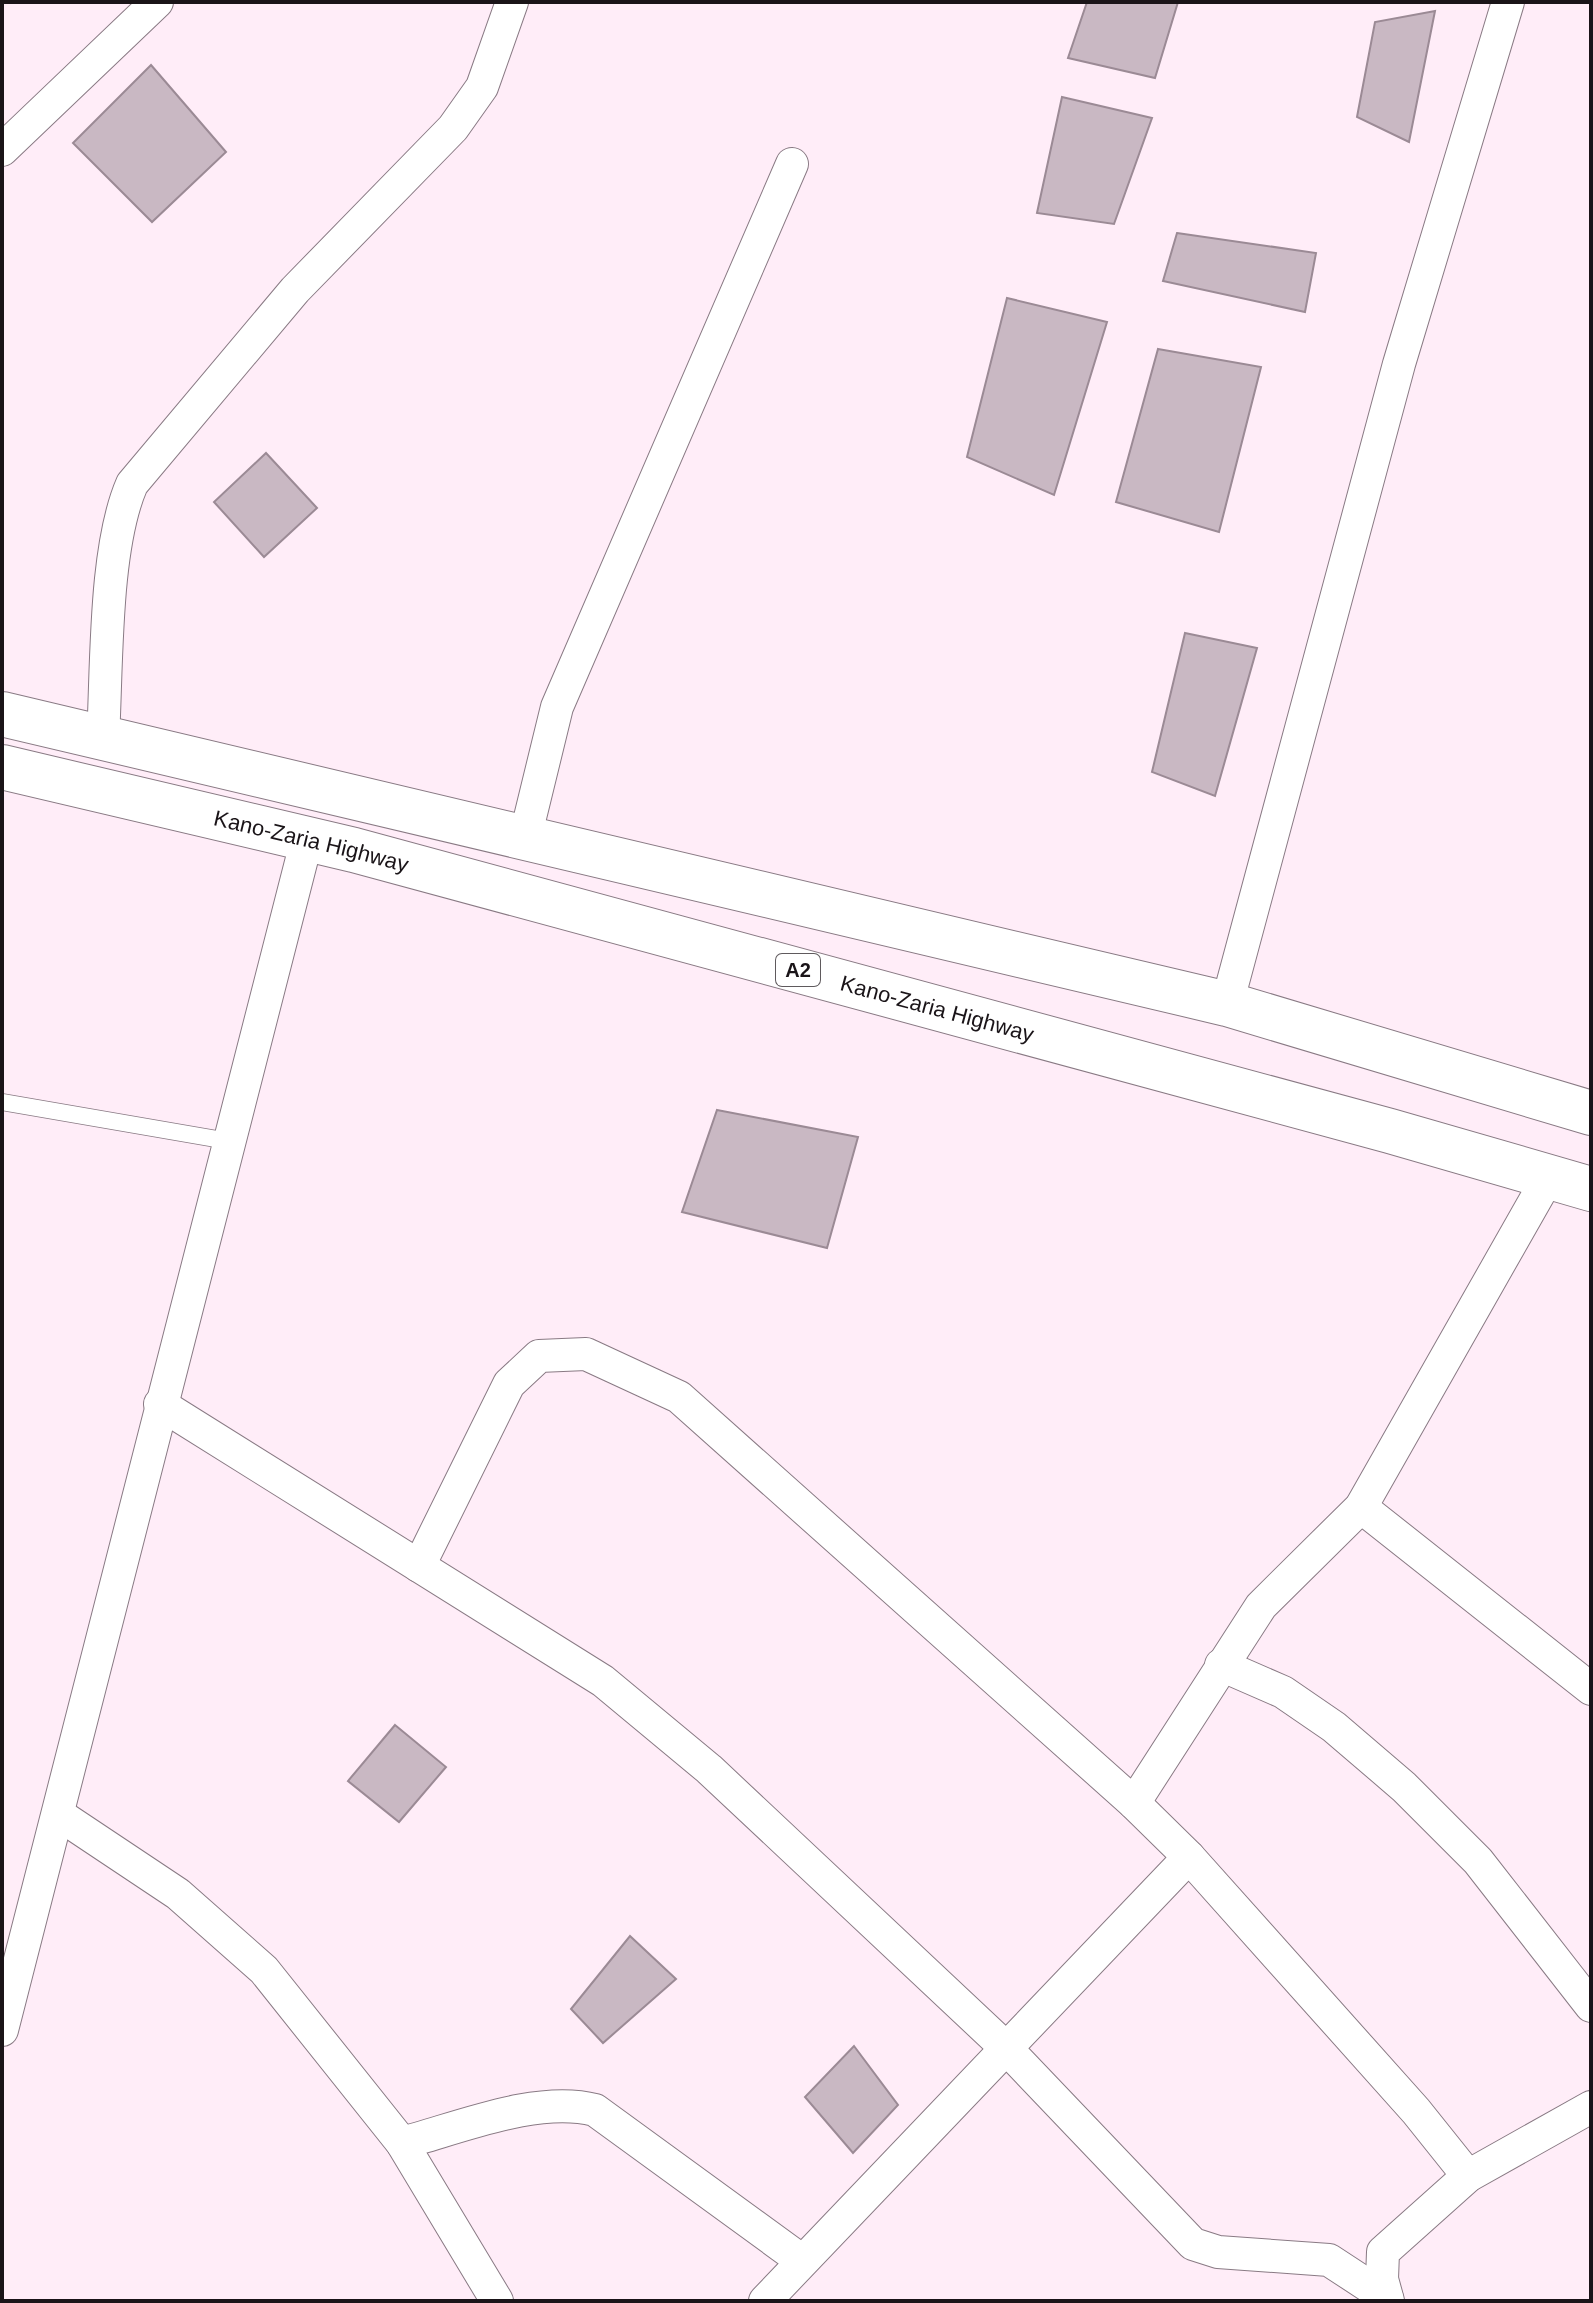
<svg xmlns="http://www.w3.org/2000/svg" width="1593" height="2303" font-family="Arial,sans-serif">
	<style>
		.building { fill: #c9b8c3; stroke: #9b8a95; stroke-width: 2 }
		.lines { fill: none; stroke-linecap: round; stroke-linejoin: round }
		.lane-casing { stroke: #897a84; stroke-width: 18 }
		.street-casing { stroke: #897a84; stroke-width: 34 }
		.highway-casing { stroke: #897a84; stroke-width: 46 }
		.lane { stroke: #fff; stroke-width: 16 }
		.street { stroke: #fff; stroke-width: 32 }
		.highway { stroke: #fff; stroke-width: 44 }
		.labels { text-anchor: middle; stroke-width: 6; stroke-linejoin: round; paint-order: stroke }
		.shield { fill: #fff; stroke: #5f5a5d; stroke-width: 2 }
		.shield-label { font-size: 20px; font-weight: bold; fill: #1a1418 }
		.street-label { font-size: 22px; fill: #1a1418; stroke: #fff }
	</style>
	<rect width="100%" height="100%" fill="#ffedf8"/>
	<g class="building">
		<path d="M1087 2H1178L1155 78 1068 58Z"/>
		<path d="M1435 11 1409 142 1357 117 1375 22Z"/>
		<path d="M151 65 226 152 152 222 73 143Z"/>
		<path d="M1062 97 1152 118 1114 224 1037 213Z"/>
		<path d="M1177 233 1316 253 1305 312 1163 281Z"/>
		<path d="M1007 298 1107 322 1054 495 967 457Z"/>
		<path d="M1158 349 1261 367 1219 532 1116 502Z"/>
		<path d="M266 453 317 508 264 557 214 502Z"/>
		<path d="M1185 633 1257 648 1215 796 1152 772Z"/>
		<path d="M717 1110 858 1137 827 1248 682 1212Z"/>
		<path d="M395 1725 446 1767 399 1822 348 1781Z"/>
		<path d="M630 1936 676 1979 603 2043 571 2009Z"/>
		<path d="M854 2046 898 2105 853 2153 805 2097Z"/>
	</g>
	<g class="lines">
		<defs>
			<path id="lane" d="M2 1102 228 1141"/>
			<g id="street">
				<path d="M2 150 157 2"/>
				<path d="M103 738C107 666 104 548 132 484L295 290 453 128 482 87 512 2"/>
				<path d="M525 838 557 707 792 164"/>
				<path d="M1227 1004 1399 364 1508 2"/>
				<path d="M160 1404 603 1681 709 1769 1005 2047 1193 2244 1218 2252 1329 2260 1387 2298"/>
				<path d="M1361 1507 1591 1689"/>
				<path d="M419 1566 509 1384 539 1356 586 1354 679 1397 1134 1803 1189 1857 1416 2111 1468 2176"/>
				<path d="M1221 1665 1283 1692 1334 1727 1404 1787 1478 1861 1591 2006"/>
				<path d="M1134 1803 1261 1606 1361 1507 1549 1176"/>
				<path d="M58 1814 178 1894 264 1970 402 2143 497 2301"/>
				<path d="M2 2030 307 839"/>
				<path d="M402 2143C459 2128 537 2095 595 2110L801 2260"/>
				<path d="M765 2301 1189 1857"/>
				<path d="M1388 2301 1382 2279 1383 2252 1468 2176 1591 2107"/>
			</g>
			<g id="highway">
				<path d="M2 714 1227 1004 1591 1113"/>
				<path id="s1" d="M2 767 354 850 1390 1131 1591 1189"/>
			</g>
		</defs>
		<use href="#lane" class="lane-casing"/>
		<use href="#street" class="street-casing"/>
		<use href="#highway" class="highway-casing"/>
		<use href="#lane" class="lane"/>
		<use href="#street" class="street"/>
		<use href="#highway" class="highway"/>
	</g>
	<g class="labels">
		<rect class="shield" x="776" y="954" width="44" height="32" rx="6"/>
		<g class="shield-label">
			<text x="798" y="977">A2</text>
		</g>
		<g class="street-label">
			<text dy="8" stroke="none"><textPath href="#s1" startOffset="318">Kano-Zaria Highway</textPath></text>
			<text dy="8" stroke="none"><textPath href="#s1" startOffset="966">Kano-Zaria Highway</textPath></text>
		</g>
	</g>
	<rect width="1593" height="2303" fill="none" stroke="#1a1418" stroke-width="8"/>
</svg>
